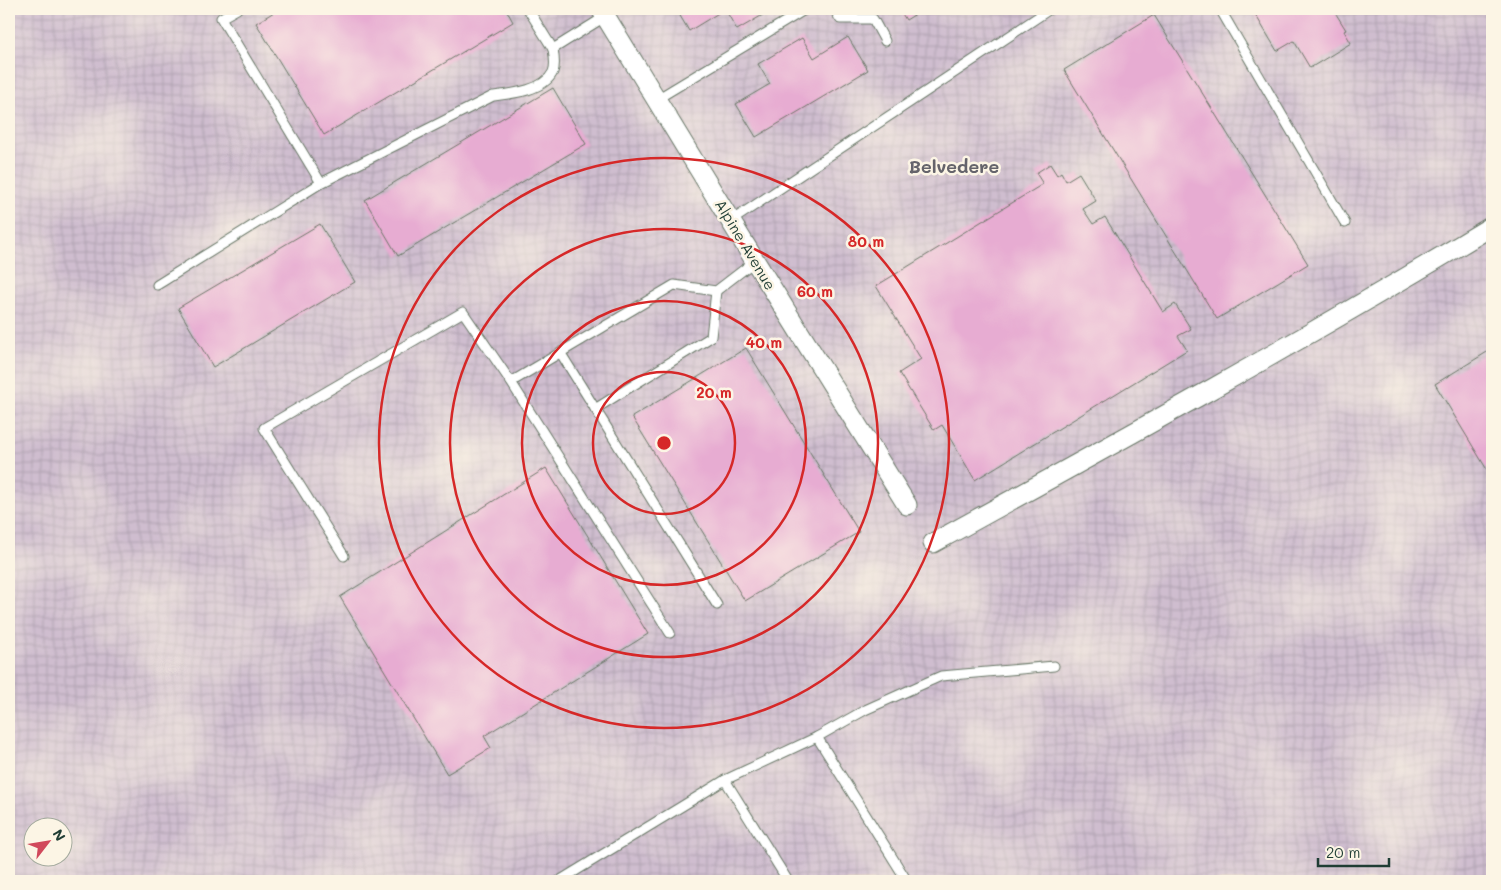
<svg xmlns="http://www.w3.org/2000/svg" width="1501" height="890" font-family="Mali,sans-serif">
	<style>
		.industrial { fill: url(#industrial-grid); fill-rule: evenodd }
		.building { fill: #e7acd2 }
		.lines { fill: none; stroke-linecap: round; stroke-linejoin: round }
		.lane-casing { stroke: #677665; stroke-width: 11 }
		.street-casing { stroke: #677665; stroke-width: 21 }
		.lane { stroke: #fff; stroke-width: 9 }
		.street { stroke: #fff; stroke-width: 19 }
		.ring { fill: none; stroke: #d62828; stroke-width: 2.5 }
		.labels { text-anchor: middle; stroke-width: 5; stroke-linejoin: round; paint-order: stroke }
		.street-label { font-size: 15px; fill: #1f3d34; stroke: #fcf5e5 }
		.quarter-label { font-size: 18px; font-weight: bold; fill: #65646b; stroke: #fcf5e5 }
		.centre { fill: #d62828; stroke: #fcf5e5; stroke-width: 2.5 }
		.ring-label { font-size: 15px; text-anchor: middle; font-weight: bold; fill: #d62828; stroke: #fcf5e5; stroke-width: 5; stroke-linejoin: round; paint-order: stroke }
	</style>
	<defs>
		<pattern id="industrial-grid" width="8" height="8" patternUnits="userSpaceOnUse" patternTransform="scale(1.25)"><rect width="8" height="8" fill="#cfbdcf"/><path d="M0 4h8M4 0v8" fill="none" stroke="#b1a3b2"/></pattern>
	</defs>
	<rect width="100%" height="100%" fill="#fcf5e5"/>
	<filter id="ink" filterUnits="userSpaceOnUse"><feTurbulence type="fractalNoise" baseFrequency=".02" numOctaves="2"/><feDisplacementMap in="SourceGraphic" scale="10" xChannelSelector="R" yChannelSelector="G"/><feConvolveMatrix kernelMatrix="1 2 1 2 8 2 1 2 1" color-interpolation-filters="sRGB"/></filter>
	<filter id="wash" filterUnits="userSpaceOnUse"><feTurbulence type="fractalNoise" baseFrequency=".0096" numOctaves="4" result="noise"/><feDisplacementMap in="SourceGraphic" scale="20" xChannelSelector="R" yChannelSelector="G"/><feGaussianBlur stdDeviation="1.12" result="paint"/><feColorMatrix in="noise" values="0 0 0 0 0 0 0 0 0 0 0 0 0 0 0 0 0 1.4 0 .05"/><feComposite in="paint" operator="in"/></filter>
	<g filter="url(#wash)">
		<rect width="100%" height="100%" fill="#eee1c1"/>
		<path class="industrial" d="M9 9H1492V881H9ZM32 828H62V858H32Z"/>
		<g id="blocks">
			<g class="building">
				<path d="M279 9H506L513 22 324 135 256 23Z"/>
				<path d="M676 9H773L737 30 725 9 689 31Z"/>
				<path d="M899 9H924L906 20Z"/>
				<path d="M1252 9H1333L1346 30 1344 31 1351 43 1310 68 1294 41 1277 51Z"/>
				<path d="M1154 15 1308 264 1217 319 1064 70Z"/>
				<path d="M848 37 868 70 756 137 736 104 770 84 758 64 802 38 814 58Z"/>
				<path d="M553 88 586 144 398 256 365 200Z"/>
				<path d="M1050 164 1057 175 1061 172 1066 181 1079 173 1096 201 1083 209 1093 224 1105 217 1163 312 1175 304 1191 329 1178 336 1187 350 975 480 942 425 934 430 899 373 921 359 876 286 1043 184 1036 173Z"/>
				<path d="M320 224 355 282 213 367 178 308Z"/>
				<path d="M746 348 859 532 745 601 632 417Z"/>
				<path d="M1492 349V470L1489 473 1435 384Z"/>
				<path d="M546 468 648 634 484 736 491 748 447 774 340 597Z"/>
			</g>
		</g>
	</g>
	<g filter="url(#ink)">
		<use href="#blocks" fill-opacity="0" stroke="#677665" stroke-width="1"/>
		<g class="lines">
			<defs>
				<g id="lane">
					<path d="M237 9 221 18 321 183"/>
					<path d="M528 9 553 49"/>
					<path d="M834 9 840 19H873L885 41"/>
					<path d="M1220 9 1345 223"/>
					<path d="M657 99 806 9"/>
					<path d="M731 221 1050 9"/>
					<path d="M157 285 321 183 493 96C510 94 544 91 553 72 556 65 554 56 553 49L606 16"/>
					<path d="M560 352 717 605"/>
					<path d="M511 382 674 285 716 291 755 261"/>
					<path d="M595 409 711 337 716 291"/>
					<path d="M344 556 264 428 463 312 511 382 670 633"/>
					<path d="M817 737 907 881"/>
					<path d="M725 780 788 881"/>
					<path d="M559 881 725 780 817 737 865 710 941 676 1054 666"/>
				</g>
				<g id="street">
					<path d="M601 9 755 261 907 505"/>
					<path d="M933 543C1121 440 1309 337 1492 226"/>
				</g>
			</defs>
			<use href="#lane" class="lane-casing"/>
			<use href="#street" class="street-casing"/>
			<use href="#lane" class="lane"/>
			<use href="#street" class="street"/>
		</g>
	</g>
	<g class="ring">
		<circle cx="664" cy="443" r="71"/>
		<circle cx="664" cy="443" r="142"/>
		<circle cx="664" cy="443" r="214"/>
		<circle cx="664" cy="443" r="285"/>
	</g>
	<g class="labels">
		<g class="street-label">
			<text transform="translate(745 245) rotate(59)" y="5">Alpine Avenue</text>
		</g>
		<g class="quarter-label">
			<text x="954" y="173">Belvedere</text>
		</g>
	</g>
	<circle cx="664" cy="443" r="8" class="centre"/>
	<g class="ring-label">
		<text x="866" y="247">80 m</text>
		<text x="815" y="297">60 m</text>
		<text x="764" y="348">40 m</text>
		<text x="714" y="398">20 m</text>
	</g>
	<rect width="1501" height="890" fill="none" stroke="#fcf5e5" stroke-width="30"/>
	<g transform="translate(48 842) rotate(59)"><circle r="24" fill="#fcf5e5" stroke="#a4ab9e"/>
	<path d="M0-4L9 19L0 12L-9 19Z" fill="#d1495b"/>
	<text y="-8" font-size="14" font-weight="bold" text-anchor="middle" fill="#1f3d34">N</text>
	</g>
	<path d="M1318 858v8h71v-8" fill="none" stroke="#1f3d34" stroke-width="2.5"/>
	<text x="1326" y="858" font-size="15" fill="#1f3d34" stroke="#fcf5e5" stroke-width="4" paint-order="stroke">20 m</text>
</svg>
